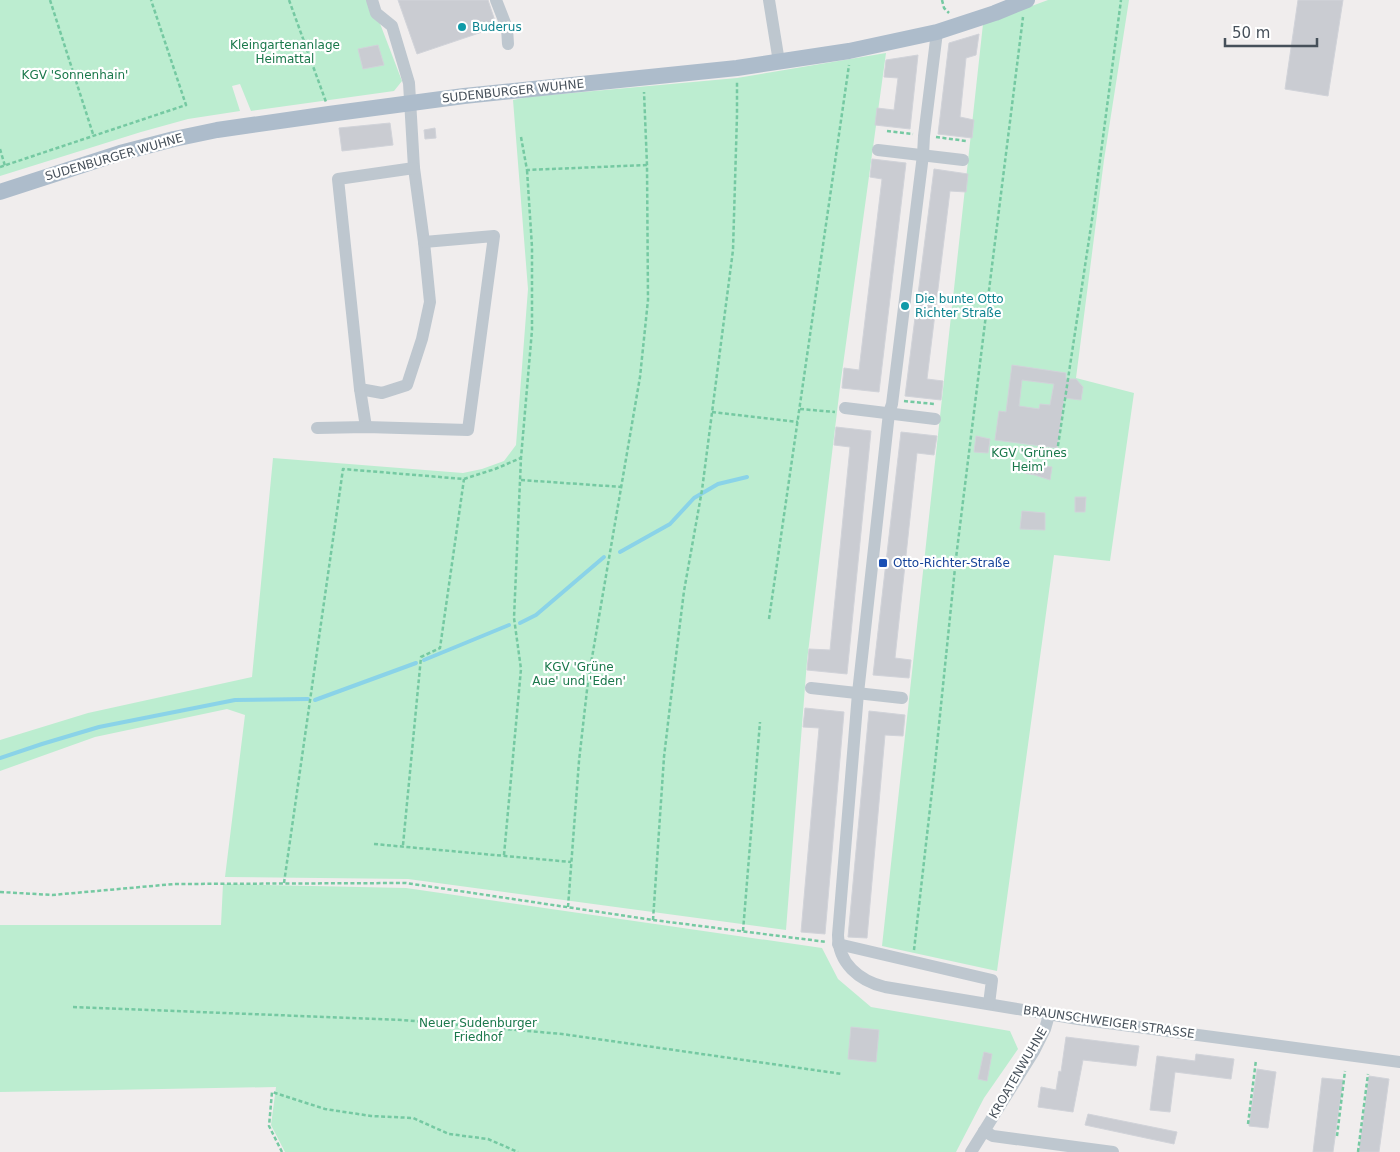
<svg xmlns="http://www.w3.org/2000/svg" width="1400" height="1152" font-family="'DejaVu Sans',sans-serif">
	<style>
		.green { fill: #bcedd0 }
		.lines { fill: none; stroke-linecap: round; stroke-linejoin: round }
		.stream { stroke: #8ad3e8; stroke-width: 4 }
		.building { fill: #caccd2; stroke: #d1d3d9; fill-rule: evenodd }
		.path { stroke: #75c9a2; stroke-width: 2.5; stroke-dasharray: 4 2.5; stroke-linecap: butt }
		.minor { stroke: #bec7cf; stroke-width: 12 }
		.major { stroke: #adbccb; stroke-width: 16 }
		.culture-dot { fill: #0f9aa8; stroke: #fff; stroke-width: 2 }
		.transit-dot { fill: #1a4fb4; stroke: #fff; stroke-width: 2 }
		.labels { text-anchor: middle; stroke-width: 4.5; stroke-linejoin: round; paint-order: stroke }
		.culture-label { font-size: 12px; fill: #0d838f; stroke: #fff; text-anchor: start }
		.park-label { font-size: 12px; fill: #1a784b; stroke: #fff }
		.street-label { font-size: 12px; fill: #46505a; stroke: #fff }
		.transit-label { font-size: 12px; fill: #164399; stroke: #fff; text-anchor: start }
	</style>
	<rect width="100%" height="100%" fill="#f0eded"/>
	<g class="green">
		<path d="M0 0H371L402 81 394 91 251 111 240 84 232 86 240 111 188 119 141 132 0 176Z"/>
		<path d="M1048 0H1129L1104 160 1076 378 1134 393 1110 561 1054 555 997 971 882 946 983 24Z"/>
		<path d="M886 53 840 387 807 661 786 930 408 879 225 877 245 715 227 709 95 737 0 771V740L88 713 252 677 273 458 463 473 482 469 504 461 516 445 528 289 513 100 528 97 737 78Z"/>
		<path d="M223 884 406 888 822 948 838 979 871 1007 1010 1031 1018 1049 984 1098 956 1152H285L271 1125 276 1087 0 1092V925H221Z"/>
	</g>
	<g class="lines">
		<g class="stream">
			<path d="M620 552 670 524 694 498 718 484 747 477"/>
			<path d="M520 623 536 615 604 557"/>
			<path d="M424 660 509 625"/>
			<path d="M315 700 416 663"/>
			<path d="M0 758 42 744 99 727 235 700 308 699"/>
		</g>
	</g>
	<g class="building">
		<path d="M398 0H488L497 27 417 54Z"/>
		<path d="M1298 0H1343L1328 96 1285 89Z"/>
		<path d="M979 34 976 55 966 58 960 117 974 120 972 138 938 134 949 43Z"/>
		<path d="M378 45 384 65 363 69 358 49Z"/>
		<path d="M918 55 910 129 875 125 877 108 894 110 898 78 884 77 886 60Z"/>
		<path d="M390 123 393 145 342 151 339 128Z"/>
		<path d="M435 128 436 138 425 139 424 130Z"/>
		<path d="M872 159 906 163 879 392 842 388 844 368 859 370 882 179 870 177Z"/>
		<path d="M934 169 968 174 966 192 950 191 927 379 943 381 941 400 905 396Z"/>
		<path d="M1012 365 1066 373V379H1076L1083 387 1081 400 1064 398 1057 448 995 440 999 411 1006 412ZM1022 380 1054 384 1050 405 1040 404 1039 409 1019 406Z"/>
		<path d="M836 427 871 431 847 674 807 670 809 649 830 650 850 447 834 445Z"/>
		<path d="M901 432 937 436 934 455 917 453 895 658 911 660 909 678 873 675Z"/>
		<path d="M976 436 990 439 988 453 974 452Z"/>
		<path d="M1012 462 1052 467 1050 480 1035 475 1024 473V471L1011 467Z"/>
		<path d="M1075 497H1086L1085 512H1075Z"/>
		<path d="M1022 511 1045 513V530L1020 529Z"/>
		<path d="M805 708 844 712 825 934 801 932 819 728 803 727Z"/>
		<path d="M869 711 905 715 903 736 885 735 867 938 848 937Z"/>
		<path d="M851 1027 879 1030 876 1062 848 1059Z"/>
		<path d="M1066 1037 1139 1046 1136 1066 1083 1060 1073 1112 1038 1107 1041 1087 1056 1090 1059 1071 1061 1072Z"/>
		<path d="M984 1052 992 1054 987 1081 978 1079Z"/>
		<path d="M1196 1054 1234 1059 1231 1079 1175 1072 1170 1112 1150 1110 1157 1056 1195 1061Z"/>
		<path d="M1257 1069 1276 1072 1268 1128 1249 1126Z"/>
		<path d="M1369 1076 1389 1079 1379 1152H1359Z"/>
		<path d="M1322 1078 1343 1080 1333 1152H1313Z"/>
		<path d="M1088 1114 1177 1132 1174 1144 1085 1125Z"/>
	</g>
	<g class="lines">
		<g class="path">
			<path d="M50 0 93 134"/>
			<path d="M289 0 326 102"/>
			<path d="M942 0 944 8 949 13"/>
			<path d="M887 131 913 134"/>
			<path d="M521 137 527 170 647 165"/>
			<path d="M936 137 966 141"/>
			<path d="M0 149 5 166"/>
			<path d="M0 167 186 105 151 0"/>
			<path d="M904 401 934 404"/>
			<path d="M800 409 835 412"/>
			<path d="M712 412 798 422"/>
			<path d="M1056 459 1094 206 1121 0"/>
			<path d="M521 480 622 487"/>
			<path d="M769 619 849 65"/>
			<path d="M374 844 571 862"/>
			<path d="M403 845 421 657 440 648 464 479"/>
			<path d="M504 855 521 669 514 618 521 458 532 330V247L527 170"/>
			<path d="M284 883 343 469 464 479 495 469 521 458"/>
			<path d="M0 892 52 895 174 884 406 883 653 920 827 942"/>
			<path d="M568 907 579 761 588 681 640 377 648 300 647 165 644 92"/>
			<path d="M653 920 664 757 674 672 684 591 702 490 733 250 737 115V81"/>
			<path d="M743 931 760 722"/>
			<path d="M914 950 935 764 956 558 991 274 1023 17"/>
			<path d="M73 1007 402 1020 562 1034 842 1074"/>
			<path d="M1248 1124 1256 1060"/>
			<path d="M1337 1136 1345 1071"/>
			<path d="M282 1152 269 1126 272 1092 325 1109 371 1116 413 1118 449 1134 488 1139 518 1152"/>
			<path d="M1358 1152 1368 1074"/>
		</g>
		<g class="minor">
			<path d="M496 0 507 28 508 44"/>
			<path d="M769 0 779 62"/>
			<path d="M937 32 924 136 923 155 892 404 889 413 858 693 838 935C838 963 859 981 885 987L1078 1019 1400 1062"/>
			<path d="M878 150 963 160"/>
			<path d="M360 389 382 393 407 385 422 339 430 302 424 242 414 168 409 83 392 26 376 13 372 0"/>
			<path d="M845 408 935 419"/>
			<path d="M366 427 360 389 338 179 414 168"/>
			<path d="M317 428 366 427 468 430 494 236 424 242"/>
			<path d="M811 688 902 698"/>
			<path d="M838 944 992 980 989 1004"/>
			<path d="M984 1131 993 1136 1113 1152"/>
			<path d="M971 1152 1034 1051 1045 1029 1049 1015"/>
		</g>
		<path class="major" d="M0 192 120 153 174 139 217 130 329 114 464 96 737 68 849 51 937 32 995 13 1027 0"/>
	</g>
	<g class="culture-dot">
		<circle cx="462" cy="27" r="5"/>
		<circle cx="905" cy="306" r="5"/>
	</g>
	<rect class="transit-dot" x="878" y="558" width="10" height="10" rx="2.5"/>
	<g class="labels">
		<g class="culture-label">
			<text x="472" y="31">Buderus</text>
			<text x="915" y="303">Die bunte Otto<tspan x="915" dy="14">Richter Straße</tspan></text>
		</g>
		<g class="park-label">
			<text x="285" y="49">Kleingartenanlage<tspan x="285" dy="14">Heimattal</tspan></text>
			<text x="75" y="79">KGV 'Sonnenhain'</text>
			<text x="1029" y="457">KGV 'Grünes<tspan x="1029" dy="14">Heim'</tspan></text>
			<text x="579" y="671">KGV 'Grüne<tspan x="579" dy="14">Aue' und 'Eden'</tspan></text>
			<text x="478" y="1027">Neuer Sudenburger<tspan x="478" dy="14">Friedhof</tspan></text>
		</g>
		<g class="street-label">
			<text transform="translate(513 91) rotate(-6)" y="4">SUDENBURGER WUHNE</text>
			<text transform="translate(114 157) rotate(-16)" y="4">SUDENBURGER WUHNE</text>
			<text transform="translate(1109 1022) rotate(8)" y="4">BRAUNSCHWEIGER STRASSE</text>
			<text transform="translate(1018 1073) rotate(-60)" y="4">KROATENWUHNE</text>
		</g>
		<g class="transit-label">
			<text x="893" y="567">Otto-Richter-Straße</text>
		</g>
	</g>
	<path d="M1225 38v8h92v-8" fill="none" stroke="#46505a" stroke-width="2.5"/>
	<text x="1232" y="38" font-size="15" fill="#46505a" stroke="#ffffff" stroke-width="4" paint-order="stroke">50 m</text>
</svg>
